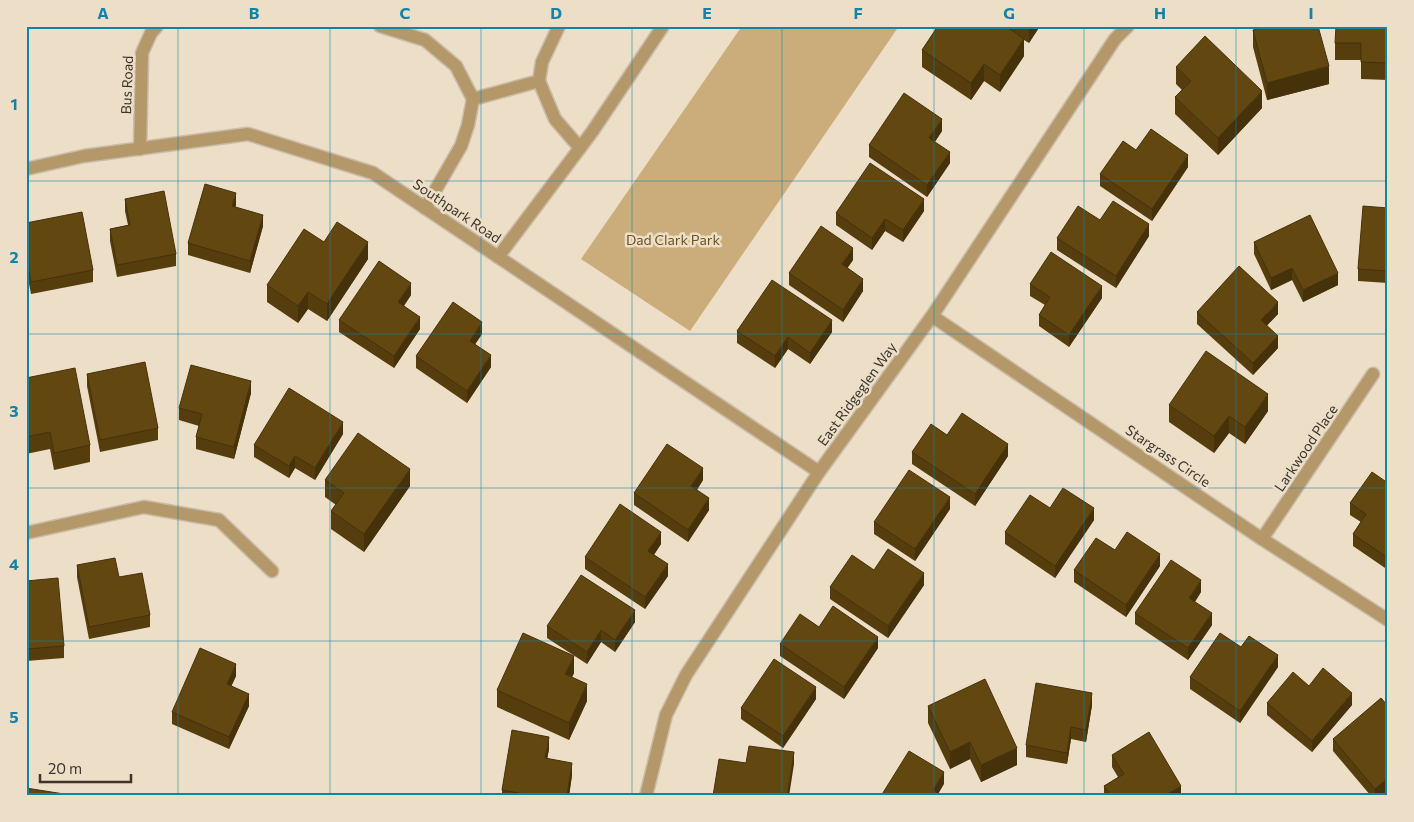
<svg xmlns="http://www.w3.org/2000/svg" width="1414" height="822" font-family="Commissioner,sans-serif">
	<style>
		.green { fill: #cbad7b }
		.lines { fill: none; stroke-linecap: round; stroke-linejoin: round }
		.minor-casing { stroke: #c9bca8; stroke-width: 15 }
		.minor { stroke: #b4986a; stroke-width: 12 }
		.wall { fill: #553d0e }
		.shaded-wall { fill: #45320b }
		.building { fill: #634710; stroke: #45320b }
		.grid { fill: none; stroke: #1282a9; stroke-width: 1; stroke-opacity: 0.55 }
		.labels { text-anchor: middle; stroke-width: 5; stroke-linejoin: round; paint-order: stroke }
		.street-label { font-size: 14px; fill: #3b352c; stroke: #ecdec7 }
		.park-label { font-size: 14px; fill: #6f5320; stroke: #ecdec7 }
		.neatline { fill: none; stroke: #1282a9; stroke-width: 2 }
		.grid-label { font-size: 16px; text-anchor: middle; font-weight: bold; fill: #1282a9 }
	</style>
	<rect width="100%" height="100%" fill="#ecdec7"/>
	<path class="green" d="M742 26H899L690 331 581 259Z"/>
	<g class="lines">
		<defs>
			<g id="minor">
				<path d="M380 26 425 40 456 66 473 99 468 125 461 146 425 208"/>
				<path d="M539 81 555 119 580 148"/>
				<path d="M473 99 539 81 542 62 559 26"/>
				<path d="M140 149 142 53 151 33 157 26"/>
				<path d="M26 169 84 156 248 134 373 173 819 472"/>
				<path d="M498 257 592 132 663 26"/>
				<path d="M932 316 1262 539 1388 620"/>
				<path d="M26 533 144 507 219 520 272 571"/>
				<path d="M1262 539 1373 374"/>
				<path d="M646 796 666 715 686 675 819 472 932 316 1115 39 1128 26"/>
			</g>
		</defs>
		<use href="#minor" class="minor-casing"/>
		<use href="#minor" class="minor"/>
	</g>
	<g class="wall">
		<path d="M938 26H1040L1029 43 1024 40V56L1000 92 984 81 971 100 922 67V50Z"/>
		<path d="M1388 26V80L1361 79V60H1335V43Z"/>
		<path d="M1253 30 1329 84 1267 100 1253 47Z"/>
		<path d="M1176 67 1262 108 1218 155 1175 114V97L1182 90 1176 84Z"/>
		<path d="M942 131 935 142 950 163 927 197 869 157V145Z"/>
		<path d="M1136 150 1188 167 1152 221 1100 186V174Z"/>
		<path d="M125 199 176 254V266L117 277 110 241V229L128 225 125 211Z"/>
		<path d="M236 205 235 207 263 226 250 273 188 255V243Z"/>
		<path d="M1388 208V283L1358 281V269Z"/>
		<path d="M924 211 903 242 885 231 872 250 836 225V213Z"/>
		<path d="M1100 220 1149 236 1116 288 1057 250V238Z"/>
		<path d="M26 223 93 270V282L31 294 26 268Z"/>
		<path d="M324 242 368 259 327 321 308 309 298 323 267 302V285Z"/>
		<path d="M1254 242 1338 285 1303 302 1292 280 1271 290 1254 254Z"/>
		<path d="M853 260 847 268 863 291 843 322 789 285V273Z"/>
		<path d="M1030 284 1102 298 1069 347 1039 326V315L1045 305 1030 296Z"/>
		<path d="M411 295 404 306 420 329 394 368 339 332V320Z"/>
		<path d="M1197 312 1278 314 1267 325 1278 348 1253 375 1197 324Z"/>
		<path d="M737 331 832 332 810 364 788 349 775 368 737 343Z"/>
		<path d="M482 334 475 344 491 367 467 403 416 368V356Z"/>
		<path d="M87 374 158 428V440L100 452 87 386Z"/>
		<path d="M26 378 90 445V462L54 470 50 449 26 454Z"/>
		<path d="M251 393 234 459 196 449V437L199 426 179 420V408Z"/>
		<path d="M1169 405 1268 411 1245 444 1229 433 1214 453 1169 422Z"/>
		<path d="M343 434 315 480 295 468 289 478 254 457V445Z"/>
		<path d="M947 435 1008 456 975 506 912 464V452Z"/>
		<path d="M325 480 410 486 364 552 331 529V511L336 505 325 497Z"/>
		<path d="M703 480 697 490 709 510 688 542 634 505V493Z"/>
		<path d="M1388 483V570L1353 546V534L1361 522 1350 515V503Z"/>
		<path d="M1050 508 1094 520 1055 578 1005 544V532Z"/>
		<path d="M950 509 915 561 874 534V522Z"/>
		<path d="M661 544 654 555 668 576 645 609 585 569V557Z"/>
		<path d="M1115 550 1160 566 1126 617 1074 582V570Z"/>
		<path d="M77 565 119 577 150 615V627L89 639 77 577Z"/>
		<path d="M874 570 924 585 888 638 830 599V587Z"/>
		<path d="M26 581 64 646V658L26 661Z"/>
		<path d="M1201 592 1195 602 1212 625 1188 660 1135 624V613Z"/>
		<path d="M635 622 615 652 601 642 587 664 547 638V626Z"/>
		<path d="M780 644 878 648 844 699 780 656Z"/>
		<path d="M1241 647 1278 667 1240 723 1190 689V677Z"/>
		<path d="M574 673 572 677 587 701 569 740 497 707V690Z"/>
		<path d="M236 676 231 686 249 706 229 749 172 724V712Z"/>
		<path d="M816 699 783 748 741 719V708Z"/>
		<path d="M1267 703 1352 705 1312 752 1267 715Z"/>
		<path d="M1092 705 1086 742 1071 739 1067 764 1026 757V745Z"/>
		<path d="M928 706 1017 765 981 782 970 759 950 769 928 723Z"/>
		<path d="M1388 706V790L1381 796H1371L1333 751V739Z"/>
		<path d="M549 749 547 759 572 775 569 796H502V790Z"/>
		<path d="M1112 755 1181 796H1104V786L1118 777 1112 767Z"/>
	</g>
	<g class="shaded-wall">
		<path d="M1029 26H1040L1029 43Z"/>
		<path d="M1024 39V56L1000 92V75Z"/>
		<path d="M984 64V81L971 100V83Z"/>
		<path d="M1329 66V84L1267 100V83Z"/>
		<path d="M1262 91V108L1218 155V138Z"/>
		<path d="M942 119V131L929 150V138Z"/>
		<path d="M950 152V163L927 197V185Z"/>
		<path d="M1188 155V167L1152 221V209Z"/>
		<path d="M236 193V205L232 218V206Z"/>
		<path d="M924 199V211L903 242V230Z"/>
		<path d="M263 215V226L250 273V261Z"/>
		<path d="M885 219V231L872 250V238Z"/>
		<path d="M1149 224V236L1116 288V276Z"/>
		<path d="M368 242V259L327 321V304Z"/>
		<path d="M853 248V260L842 276V264Z"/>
		<path d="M1292 268V280L1271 290V278Z"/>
		<path d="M1338 273V285L1303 302V290Z"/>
		<path d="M863 279V291L843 322V310Z"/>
		<path d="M411 283V295L398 314V302Z"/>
		<path d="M1102 286V298L1069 347V335Z"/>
		<path d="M308 292V309L298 323V306Z"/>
		<path d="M1278 302V314L1261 332V320Z"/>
		<path d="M420 317V329L394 368V356Z"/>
		<path d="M832 320V332L810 364V353Z"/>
		<path d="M482 322V334L470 352V341Z"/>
		<path d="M1278 336V348L1253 375V363Z"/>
		<path d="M788 337V349L775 368V356Z"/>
		<path d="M491 355V367L467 403V391Z"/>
		<path d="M251 381V393L234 459V447Z"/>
		<path d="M1268 394V411L1245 444V427Z"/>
		<path d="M1229 416V433L1214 453V436Z"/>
		<path d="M343 422V434L315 480V468Z"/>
		<path d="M1008 444V456L975 506V494Z"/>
		<path d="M295 456V468L289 478V466Z"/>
		<path d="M703 468V480L691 498V486Z"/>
		<path d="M410 469V486L364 552V534Z"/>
		<path d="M950 497V509L915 561V549Z"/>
		<path d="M709 498V510L688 542V530Z"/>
		<path d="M1094 508V520L1055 578V566Z"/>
		<path d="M661 532V544L648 563V551Z"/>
		<path d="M1160 554V566L1126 617V605Z"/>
		<path d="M668 564V576L645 609V597Z"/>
		<path d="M924 573V585L888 638V626Z"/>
		<path d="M1201 580V592L1189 610V598Z"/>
		<path d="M635 610V622L615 652V640Z"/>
		<path d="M1212 613V625L1188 660V648Z"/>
		<path d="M601 630V642L587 664V652Z"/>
		<path d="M878 637V648L844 699V687Z"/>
		<path d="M1278 655V667L1240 723V711Z"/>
		<path d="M574 656V673L565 691V674Z"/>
		<path d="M236 664V676L227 696V684Z"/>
		<path d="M587 684V701L569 740V723Z"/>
		<path d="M816 687V699L783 748V736Z"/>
		<path d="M1092 693V705L1086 742V730Z"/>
		<path d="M1352 693V705L1312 752V741Z"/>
		<path d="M249 694V706L229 749V737Z"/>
		<path d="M1071 727V739L1067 764V753Z"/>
		<path d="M549 737V749L545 770V758Z"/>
		<path d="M970 742V759L950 769V752Z"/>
		<path d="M1017 748V765L981 782V765Z"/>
		<path d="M794 752V764L789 796H787Z"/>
		<path d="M572 763V775L569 796H567Z"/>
		<path d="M944 772V784L937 796 933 790Z"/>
		<path d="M1388 778V790L1381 796H1375V789Z"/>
		<path d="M1181 786V796H1164Z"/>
	</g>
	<g class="building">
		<path d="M938 26H1006L1024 39 1000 75 984 64 971 83 922 50Z"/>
		<path d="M1268 26H1318L1329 66 1267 83 1253 30Z"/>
		<path d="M1336 26H1388V63L1361 62V43H1335Z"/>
		<path d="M1205 36 1262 91 1218 138 1175 97 1191 81 1176 67Z"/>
		<path d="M904 93 942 119 929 138 950 152 927 185 869 145Z"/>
		<path d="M1151 129 1188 155 1152 209 1100 174 1123 141 1136 150Z"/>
		<path d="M870 163 924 199 903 230 885 219 872 238 836 213Z"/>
		<path d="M205 184 236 193 232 206 263 215 250 261 188 243Z"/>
		<path d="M164 191 176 254 117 265 110 229 130 225 125 199Z"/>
		<path d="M1113 201 1149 224 1116 276 1057 238 1078 206 1100 220Z"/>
		<path d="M1363 206 1388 208V271L1358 269Z"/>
		<path d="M82 212 93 270 31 282 26 256V223Z"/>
		<path d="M1310 215 1338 273 1303 290 1292 268 1271 278 1254 242Z"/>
		<path d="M337 222 368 242 327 304 308 292 298 306 267 285 304 229 324 242Z"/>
		<path d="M821 226 853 248 842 264 863 279 843 310 789 273Z"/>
		<path d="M1051 252 1102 286 1069 335 1039 315 1050 297 1030 284Z"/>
		<path d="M379 261 411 283 398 302 420 317 394 356 339 320Z"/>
		<path d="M1239 266 1278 302 1261 320 1278 336 1253 363 1197 312Z"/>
		<path d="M772 280 832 320 810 353 788 337 775 356 737 331Z"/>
		<path d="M453 302 482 322 470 341 491 355 467 391 416 356Z"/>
		<path d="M1206 351 1268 394 1245 427 1229 416 1214 436 1169 405Z"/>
		<path d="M145 362 158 428 100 440 87 374Z"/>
		<path d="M191 365 251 381 234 447 196 437 202 414 179 408Z"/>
		<path d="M75 368 90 445 54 453 50 432 26 437V378Z"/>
		<path d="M289 388 343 422 315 468 295 456 289 466 254 445Z"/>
		<path d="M962 413 1008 444 975 494 912 452 931 424 947 435Z"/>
		<path d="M358 433 410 469 364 534 331 511 344 493 325 480Z"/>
		<path d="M667 444 703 468 691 486 709 498 688 530 634 493Z"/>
		<path d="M909 470 950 497 915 549 874 522Z"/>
		<path d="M1372 472 1388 483V558L1353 534 1366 514 1350 503Z"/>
		<path d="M1063 488 1094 508 1055 566 1005 532 1030 495 1050 508Z"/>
		<path d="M620 504 661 532 648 551 668 564 645 597 585 557Z"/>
		<path d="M1127 532 1160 554 1126 605 1074 570 1096 538 1115 550Z"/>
		<path d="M888 549 924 573 888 626 830 587 852 555 874 570Z"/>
		<path d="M115 558 119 577 142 573 150 615 89 627 77 565Z"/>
		<path d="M1171 560 1201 580 1189 598 1212 613 1188 648 1135 613Z"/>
		<path d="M581 575 635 610 615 640 601 630 587 652 547 626Z"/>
		<path d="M58 578 64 646 26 649V581Z"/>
		<path d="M833 606 878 637 844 687 780 644 800 614 819 627Z"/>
		<path d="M523 633 574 656 565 674 587 684 569 723 497 690Z"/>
		<path d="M1220 633 1241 647 1249 636 1278 655 1240 711 1190 677Z"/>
		<path d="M200 648 236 664 227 684 249 694 229 737 172 712Z"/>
		<path d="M774 659 816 687 783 736 741 708Z"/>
		<path d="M1323 668 1352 693 1312 741 1267 703 1293 672 1309 686Z"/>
		<path d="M985 679 1017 748 981 765 970 742 950 752 928 706Z"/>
		<path d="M1036 683 1092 693 1086 730 1071 727 1067 753 1026 745Z"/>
		<path d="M1381 698 1388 706V778L1375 789 1333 739Z"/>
		<path d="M512 730 549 737 545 758 572 763 567 796H535L502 790Z"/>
		<path d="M1149 732 1181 786 1164 796H1111L1104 786 1124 774 1112 755Z"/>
		<path d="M749 746 794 752 787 796H713L719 759 746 763Z"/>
		<path d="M909 751 944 772 933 790 942 796H881Z"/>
		<path d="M26 788 64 794V796H26Z"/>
	</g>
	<path class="grid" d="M178 26V796M330 26V796M481 26V796M632 26V796M782 26V796M934 26V796M1084 26V796M1236 26V796M26 181H1388M26 334H1388M26 488H1388M26 641H1388"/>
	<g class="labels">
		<g class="street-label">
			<text transform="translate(127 85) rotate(-88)" y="5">Bus Road</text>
			<text transform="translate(457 211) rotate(34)" y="5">Southpark Road</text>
			<text transform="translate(857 394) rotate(-54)" y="5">East Ridgeglen Way</text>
			<text transform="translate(1306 448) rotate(-56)" y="5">Larkwood Place</text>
			<text transform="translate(1168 456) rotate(34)" y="5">Stargrass Circle</text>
		</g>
		<g class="park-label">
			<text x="673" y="245">Dad Clark Park</text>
		</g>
	</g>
	<rect width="1414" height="822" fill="none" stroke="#ecdec7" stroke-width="55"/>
	<path d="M40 774v8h91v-8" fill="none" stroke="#3b352c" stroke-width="2.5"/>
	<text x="48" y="774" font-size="15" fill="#3b352c" stroke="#ecdec7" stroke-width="4" paint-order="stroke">20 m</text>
	<rect x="28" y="28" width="1358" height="766" class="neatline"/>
	<g class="grid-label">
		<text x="103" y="19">A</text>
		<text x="254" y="19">B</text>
		<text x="405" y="19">C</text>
		<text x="556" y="19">D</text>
		<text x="707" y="19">E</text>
		<text x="858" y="19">F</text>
		<text x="1009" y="19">G</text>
		<text x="1160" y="19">H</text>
		<text x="1311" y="19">I</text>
		<text x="14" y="110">1</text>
		<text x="14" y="263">2</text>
		<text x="14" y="417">3</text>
		<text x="14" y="570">4</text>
		<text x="14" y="723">5</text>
	</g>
</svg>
